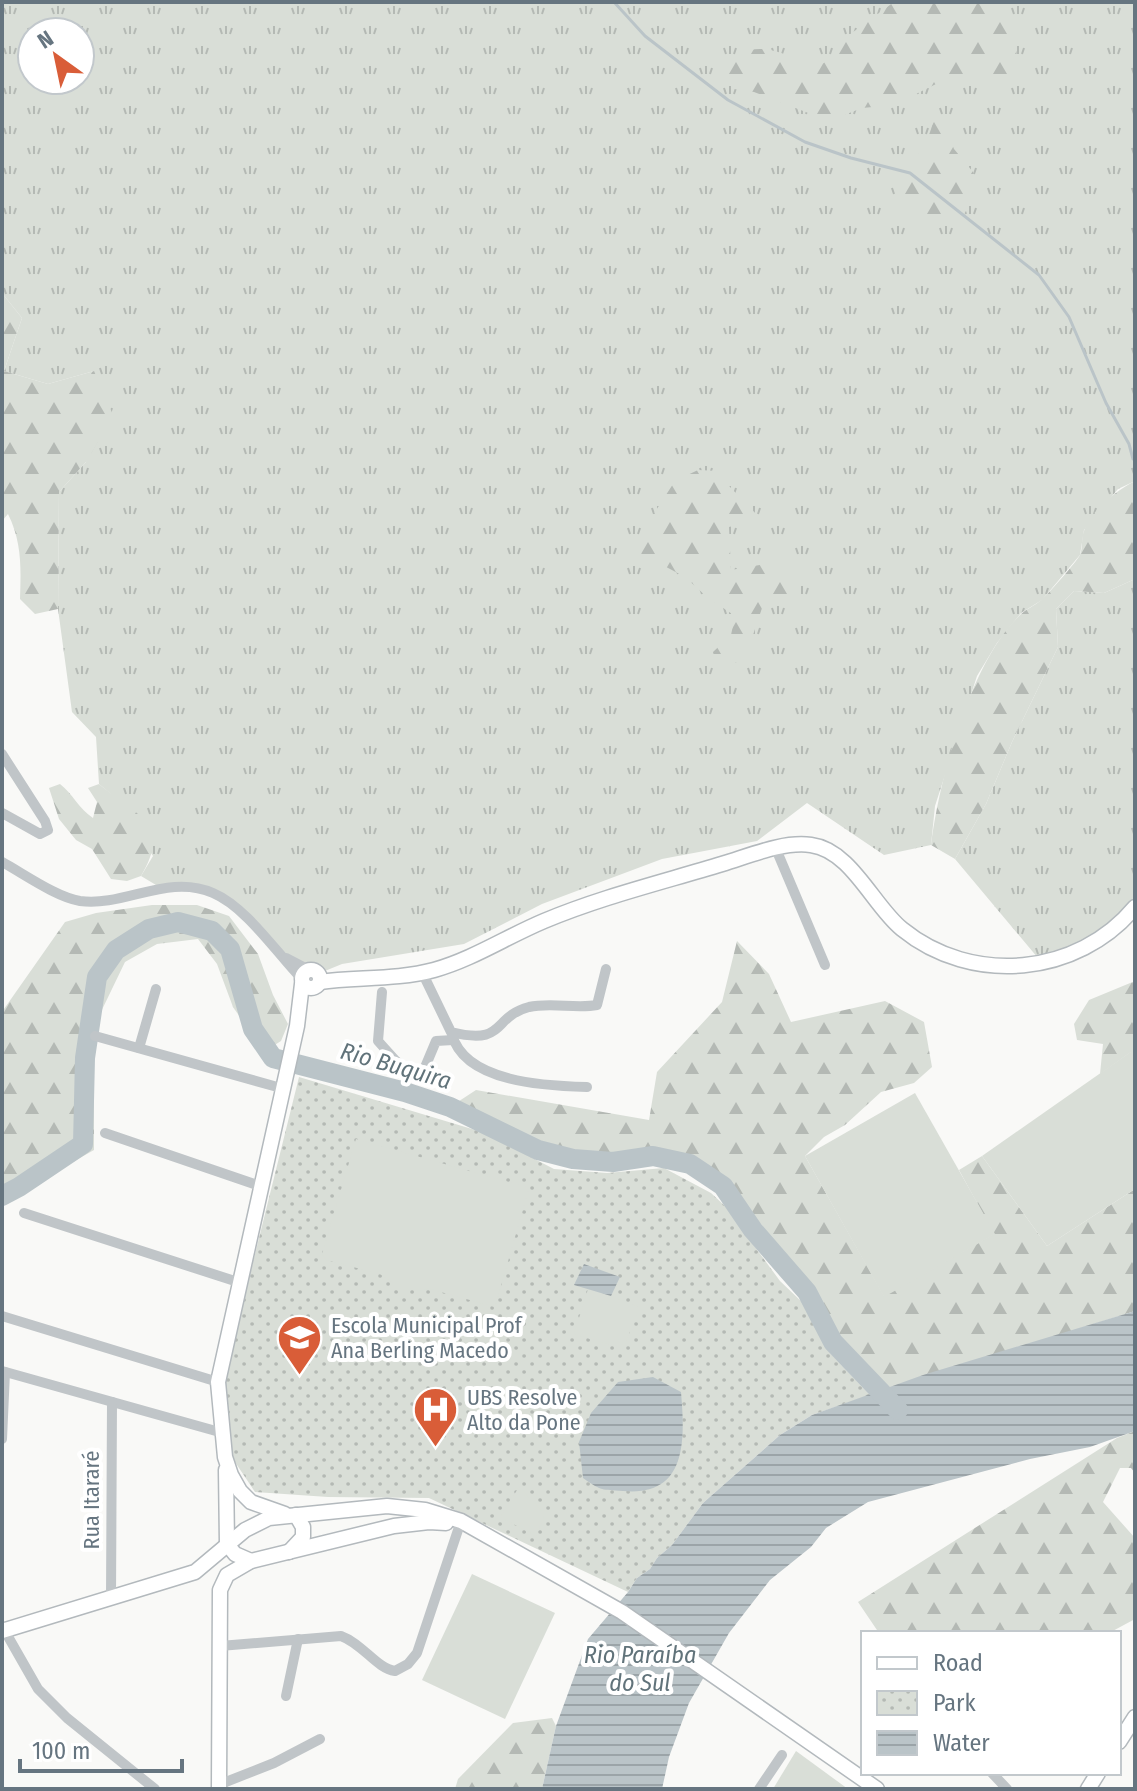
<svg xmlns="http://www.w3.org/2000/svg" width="1137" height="1791" font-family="'Fira Sans Condensed',sans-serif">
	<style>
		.grass { fill: url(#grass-tufts); fill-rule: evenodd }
		.forest { fill: url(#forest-firs) }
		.park { fill: url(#park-dots) }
		.garden { fill: #d9ded7 }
		.water { fill: url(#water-rules) }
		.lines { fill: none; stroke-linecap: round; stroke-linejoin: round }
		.stream { stroke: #bac4c8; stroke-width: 3 }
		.river { stroke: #bac4c8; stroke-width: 20 }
		.secondary-casing { stroke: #b3b9bd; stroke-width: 17 }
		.minor { stroke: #c0c5c8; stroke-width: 10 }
		.secondary { stroke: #fff; stroke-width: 14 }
		.labels { text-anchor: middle; stroke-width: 8; stroke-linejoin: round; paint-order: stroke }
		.poi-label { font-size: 22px; fill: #667580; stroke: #fff; text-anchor: start }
		.street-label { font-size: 22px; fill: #667580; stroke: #fff }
		.water-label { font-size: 24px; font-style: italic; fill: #61737a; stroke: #fff }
	</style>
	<defs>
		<pattern id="grass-tufts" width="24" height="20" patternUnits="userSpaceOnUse" patternTransform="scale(2)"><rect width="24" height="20" fill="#d9ded7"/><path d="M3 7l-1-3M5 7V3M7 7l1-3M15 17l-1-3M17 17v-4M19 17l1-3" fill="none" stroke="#b4b9b4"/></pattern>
		<pattern id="forest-firs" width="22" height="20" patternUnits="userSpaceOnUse" patternTransform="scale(2)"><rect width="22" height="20" fill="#d9ded7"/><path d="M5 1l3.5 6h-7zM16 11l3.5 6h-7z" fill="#b4b9b4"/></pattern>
		<pattern id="park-dots" width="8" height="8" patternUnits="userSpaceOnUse" patternTransform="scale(2)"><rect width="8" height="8" fill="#d9ded7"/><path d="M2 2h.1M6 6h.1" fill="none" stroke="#b4b9b4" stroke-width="1.8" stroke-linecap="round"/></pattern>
		<pattern id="water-rules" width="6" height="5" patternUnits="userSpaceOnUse" patternTransform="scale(2)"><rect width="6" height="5" fill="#bac4c8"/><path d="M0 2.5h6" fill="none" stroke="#9ba4a8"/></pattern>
	</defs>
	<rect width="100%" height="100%" fill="#f9f9f7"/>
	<g class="grass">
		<path d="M2 2H1135V481L1118 489 1084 530 1080 555 1042 600 1021 613 997 643 977 676 935 806 931 845 884 855 807 803 757 841 662 859 542 904 464 944 342 964 320 973 309 970 276 952 241 913 191 886 161 888 141 876 153 856 111 794 99 784 96 737 72 712 58 609 59 492 86 462 94 371 48 384 4 371 22 318 2 293ZM32 32H80V80H32Z"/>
		<path d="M1135 579V907L1126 918 1043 964 955 859 986 804 1012 742 1058 647 1056 609 1074 591 1104 593Z"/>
	</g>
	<g class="forest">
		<path d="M894 2H1007L1016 25 1017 76 1004 91 974 72 944 80 894 105 862 108 829 121 754 92 734 89 725 75 738 53C769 42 787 55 814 69L830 59 845 38Z"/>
		<path d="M934 119 942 120 954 149 973 172 978 192 964 214C920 225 912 228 892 183 915 159 925 153 934 119Z"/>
		<path d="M2 293 22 318 4 371 48 384 94 371 113 415 86 462 59 492 58 609 35 614 20 599C21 568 22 542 8 514L2 521Z"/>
		<path d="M698 470 719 471 730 487 761 519 729 527 731 570 776 562 801 578 799 600 762 608 747 653 741 661 717 668 713 652 731 635 735 616 707 597 685 577 640 553V535L675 481Z"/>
		<path d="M1135 481V579L1104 593 1074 591 1056 609 1058 647 1012 742 986 804 955 859 931 845C939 779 971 661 1020 615 1026 609 1034 606 1040 601 1046 597 1077 561 1080 555 1083 548 1081 538 1084 531 1091 510 1116 491 1135 481Z"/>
		<path d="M60 784C73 794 79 809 93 818L97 802 88 788 99 784C134 813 173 824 141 876L127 881 111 879 92 849 76 840 59 819 49 788Z"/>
		<path d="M152 905H197L229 916 258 954 273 995 288 1024 281 1041 262 1053 254 1037 233 1007 217 964 198 939 157 944 125 962 98 1018 94 1043V1150L2 1202V1008L4 1009 65 922 96 913Z"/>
		<path d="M737 941 769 974 791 1022 885 1001 924 1022 932 1067 914 1083 881 1092 845 1125 824 1137 805 1156 884 1296 994 1234 959 1170 982 1156 1047 1246 1135 1189V1311L881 1391 833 1342 807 1292 753 1230 723 1186 690 1164 653 1156 613 1162 573 1159 538 1150 450 1107 476 1090 649 1120 657 1072 722 1002Z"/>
		<path d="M1135 981V1056L1131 1052 1100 1074 1103 1044 1077 1040 1074 1024 1089 1000Z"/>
		<path d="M1135 1431V1473L1131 1468H1120L1103 1502 1135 1538V1619L1109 1633H879L858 1602 1117 1438Z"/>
		<path d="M552 1718 556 1726 542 1789H455L458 1779 513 1723Z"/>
	</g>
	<path class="park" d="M299 1077 482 1132 554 1169 607 1173 664 1168 711 1193 725 1206 780 1281 804 1304 829 1352 870 1395 812 1415 780 1435 703 1503 672 1545 657 1558 650 1569 637 1578 628 1592 429 1498 328 1497 255 1492 231 1456 223 1383Z"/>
	<g class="garden">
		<path d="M1132 1051 1135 1056V1189L1047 1246 982 1156Z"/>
		<path d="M915 1093 995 1234 884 1297 805 1156Z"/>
		<path d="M356 1139 529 1188 495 1307 430 1289 417 1291 393 1283 380 1274 326 1260 322 1254Z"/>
		<path d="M588 1289 640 1307 623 1349 574 1334Z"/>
		<path d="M519 1487 545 1514 536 1536 500 1517Z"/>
		<path d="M472 1574 555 1613 505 1719 422 1680Z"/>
		<path d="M796 1751 848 1789H773Z"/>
	</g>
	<g class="water">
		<path d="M584 1264 620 1277 611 1296 574 1285Z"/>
		<path d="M1135 1311V1431L1090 1447 1030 1459 868 1502 826 1528 811 1547 770 1580 729 1633 689 1703 669 1757 662 1789H542L556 1726 588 1639 628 1592 637 1578 650 1569 657 1558 672 1545 703 1503 780 1435 812 1415 851 1401 923 1375Z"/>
		<path d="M653 1377 681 1392C685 1439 688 1497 623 1491 601 1489 603 1492 583 1478L579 1442 591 1413 618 1382Z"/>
	</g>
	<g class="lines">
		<path class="stream" d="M614 2 645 36 728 100 805 142 851 158 910 173 1039 275 1069 317 1106 403 1129 444 1133 459"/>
		<path class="river" d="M2 1196 19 1187 83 1144 85 1058 97 977 116 950 149 929 178 922 212 931 230 949 253 1029 273 1058 405 1092 450 1107 538 1150 573 1159 613 1162 653 1156 690 1164 723 1186 753 1230 807 1292 833 1342 898 1410"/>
		<defs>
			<g id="secondary">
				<circle cx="311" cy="979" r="9"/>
				<path d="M320 982C357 977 397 980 434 970 473 959 506 937 544 921 601 897 663 882 722 864 749 856 783 841 811 845 851 850 874 907 902 929 972 986 1078 976 1135 907"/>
				<path d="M226 1470 227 1544 235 1554 251 1561"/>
				<path d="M285 1514 251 1502 240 1491 231 1475 225 1457 218 1382 297 1026 302 984"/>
				<path d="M289 1552 303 1537V1527L296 1515"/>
				<path d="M2 1631 195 1572 245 1530 269 1518 387 1506 425 1510 461 1521 622 1612 877 1789"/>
				<path d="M1119 1742 1135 1717"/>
				<path d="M219 1789 220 1590 227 1575 251 1561 394 1526 429 1522 446 1523"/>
				<path d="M1088 1789 1098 1773"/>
			</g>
		</defs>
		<use href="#secondary" class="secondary-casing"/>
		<g class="minor">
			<path d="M2 754 45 821 48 830 40 834 2 813"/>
			<path d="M776 849 825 965"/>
			<path d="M2 862C24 874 56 897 80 901 125 907 168 873 213 893 246 907 276 952 301 978"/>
			<path d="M286 958 309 970"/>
			<path d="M422 972 451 1032C507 1046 491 1017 529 1007 551 1002 576 1009 597 1005L606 969"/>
			<path d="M382 992 378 1041 396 1061 410 1072 419 1075 423 1072 436 1041 453 1040"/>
			<path d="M452 1034C464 1083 548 1086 587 1087"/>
			<path d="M95 1036 281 1088"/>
			<path d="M139 1048 156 989"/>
			<path d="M105 1133 260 1186"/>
			<path d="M24 1213 241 1283"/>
			<path d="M2 1316 218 1382"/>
			<path d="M2 1371 223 1433"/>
			<path d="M2 1439 5 1372"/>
			<path d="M111 1599 112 1402"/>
			<path d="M2 1626 38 1689 67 1718 155 1789"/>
			<path d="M220 1646 341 1636C363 1644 376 1668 395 1671L408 1664 417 1653 461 1521"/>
			<path d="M286 1696 298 1639"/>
			<path d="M992 1773 1007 1789"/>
			<path d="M218 1785 274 1763 320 1739"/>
			<path d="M759 1789 782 1755"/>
		</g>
		<use href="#secondary" class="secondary"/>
	</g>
	<defs>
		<symbol id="school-pin" viewBox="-11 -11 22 30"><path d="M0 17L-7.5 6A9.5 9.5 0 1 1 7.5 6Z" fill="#d95d38" stroke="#fff"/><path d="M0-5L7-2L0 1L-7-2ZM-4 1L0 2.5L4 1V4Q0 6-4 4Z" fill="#fff"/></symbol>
		<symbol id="hospital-pin" viewBox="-11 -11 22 30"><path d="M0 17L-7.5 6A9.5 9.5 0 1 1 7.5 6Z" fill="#d95d38" stroke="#fff"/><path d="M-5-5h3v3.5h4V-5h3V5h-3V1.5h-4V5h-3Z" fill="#fff"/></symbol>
	</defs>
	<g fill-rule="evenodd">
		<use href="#school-pin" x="274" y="1312" width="51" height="69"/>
		<use href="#hospital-pin" x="410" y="1384" width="51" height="69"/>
	</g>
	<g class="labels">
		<g class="poi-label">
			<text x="331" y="1333">Escola Municipal Prof<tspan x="331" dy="25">Ana Berling Macedo</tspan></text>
			<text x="467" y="1405">UBS Resolve<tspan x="467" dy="25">Alto da Pone</tspan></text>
		</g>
		<g class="street-label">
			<text transform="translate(91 1500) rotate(-90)" y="8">Rua Itararé</text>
		</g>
		<g class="water-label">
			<text transform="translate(396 1066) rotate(16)" y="8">Rio Buquira</text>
			<text x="640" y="1663">Rio Paraíba<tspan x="640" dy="28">do Sul</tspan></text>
		</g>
	</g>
	<rect width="1137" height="1791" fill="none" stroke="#667580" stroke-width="8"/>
	<rect x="861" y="1631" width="260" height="144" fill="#ffffff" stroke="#c2c8cc" stroke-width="2"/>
	<rect x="877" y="1657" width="40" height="12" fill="#ffffff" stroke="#c2c8cc" stroke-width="2"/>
	<text x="933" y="1671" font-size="24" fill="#667580">Road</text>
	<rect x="877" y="1691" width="40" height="24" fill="url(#park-dots)" stroke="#c2c8cc" stroke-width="2"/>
	<text x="933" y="1711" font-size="24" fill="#667580">Park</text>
	<rect x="877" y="1731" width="40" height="24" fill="url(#water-rules)" stroke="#c2c8cc" stroke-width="2"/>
	<text x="933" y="1751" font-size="24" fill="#667580">Water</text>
	<g transform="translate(56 56) rotate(327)"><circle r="38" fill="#ffffff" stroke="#c2c8cc" stroke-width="2"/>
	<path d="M0-6L14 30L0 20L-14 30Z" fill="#d95d38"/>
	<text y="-12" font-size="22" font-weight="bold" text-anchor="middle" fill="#667580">N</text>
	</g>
	<path d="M20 1759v12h162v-12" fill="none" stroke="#667580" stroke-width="4"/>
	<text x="32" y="1759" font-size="24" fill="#667580" stroke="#ffffff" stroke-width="6" paint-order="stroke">100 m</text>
</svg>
